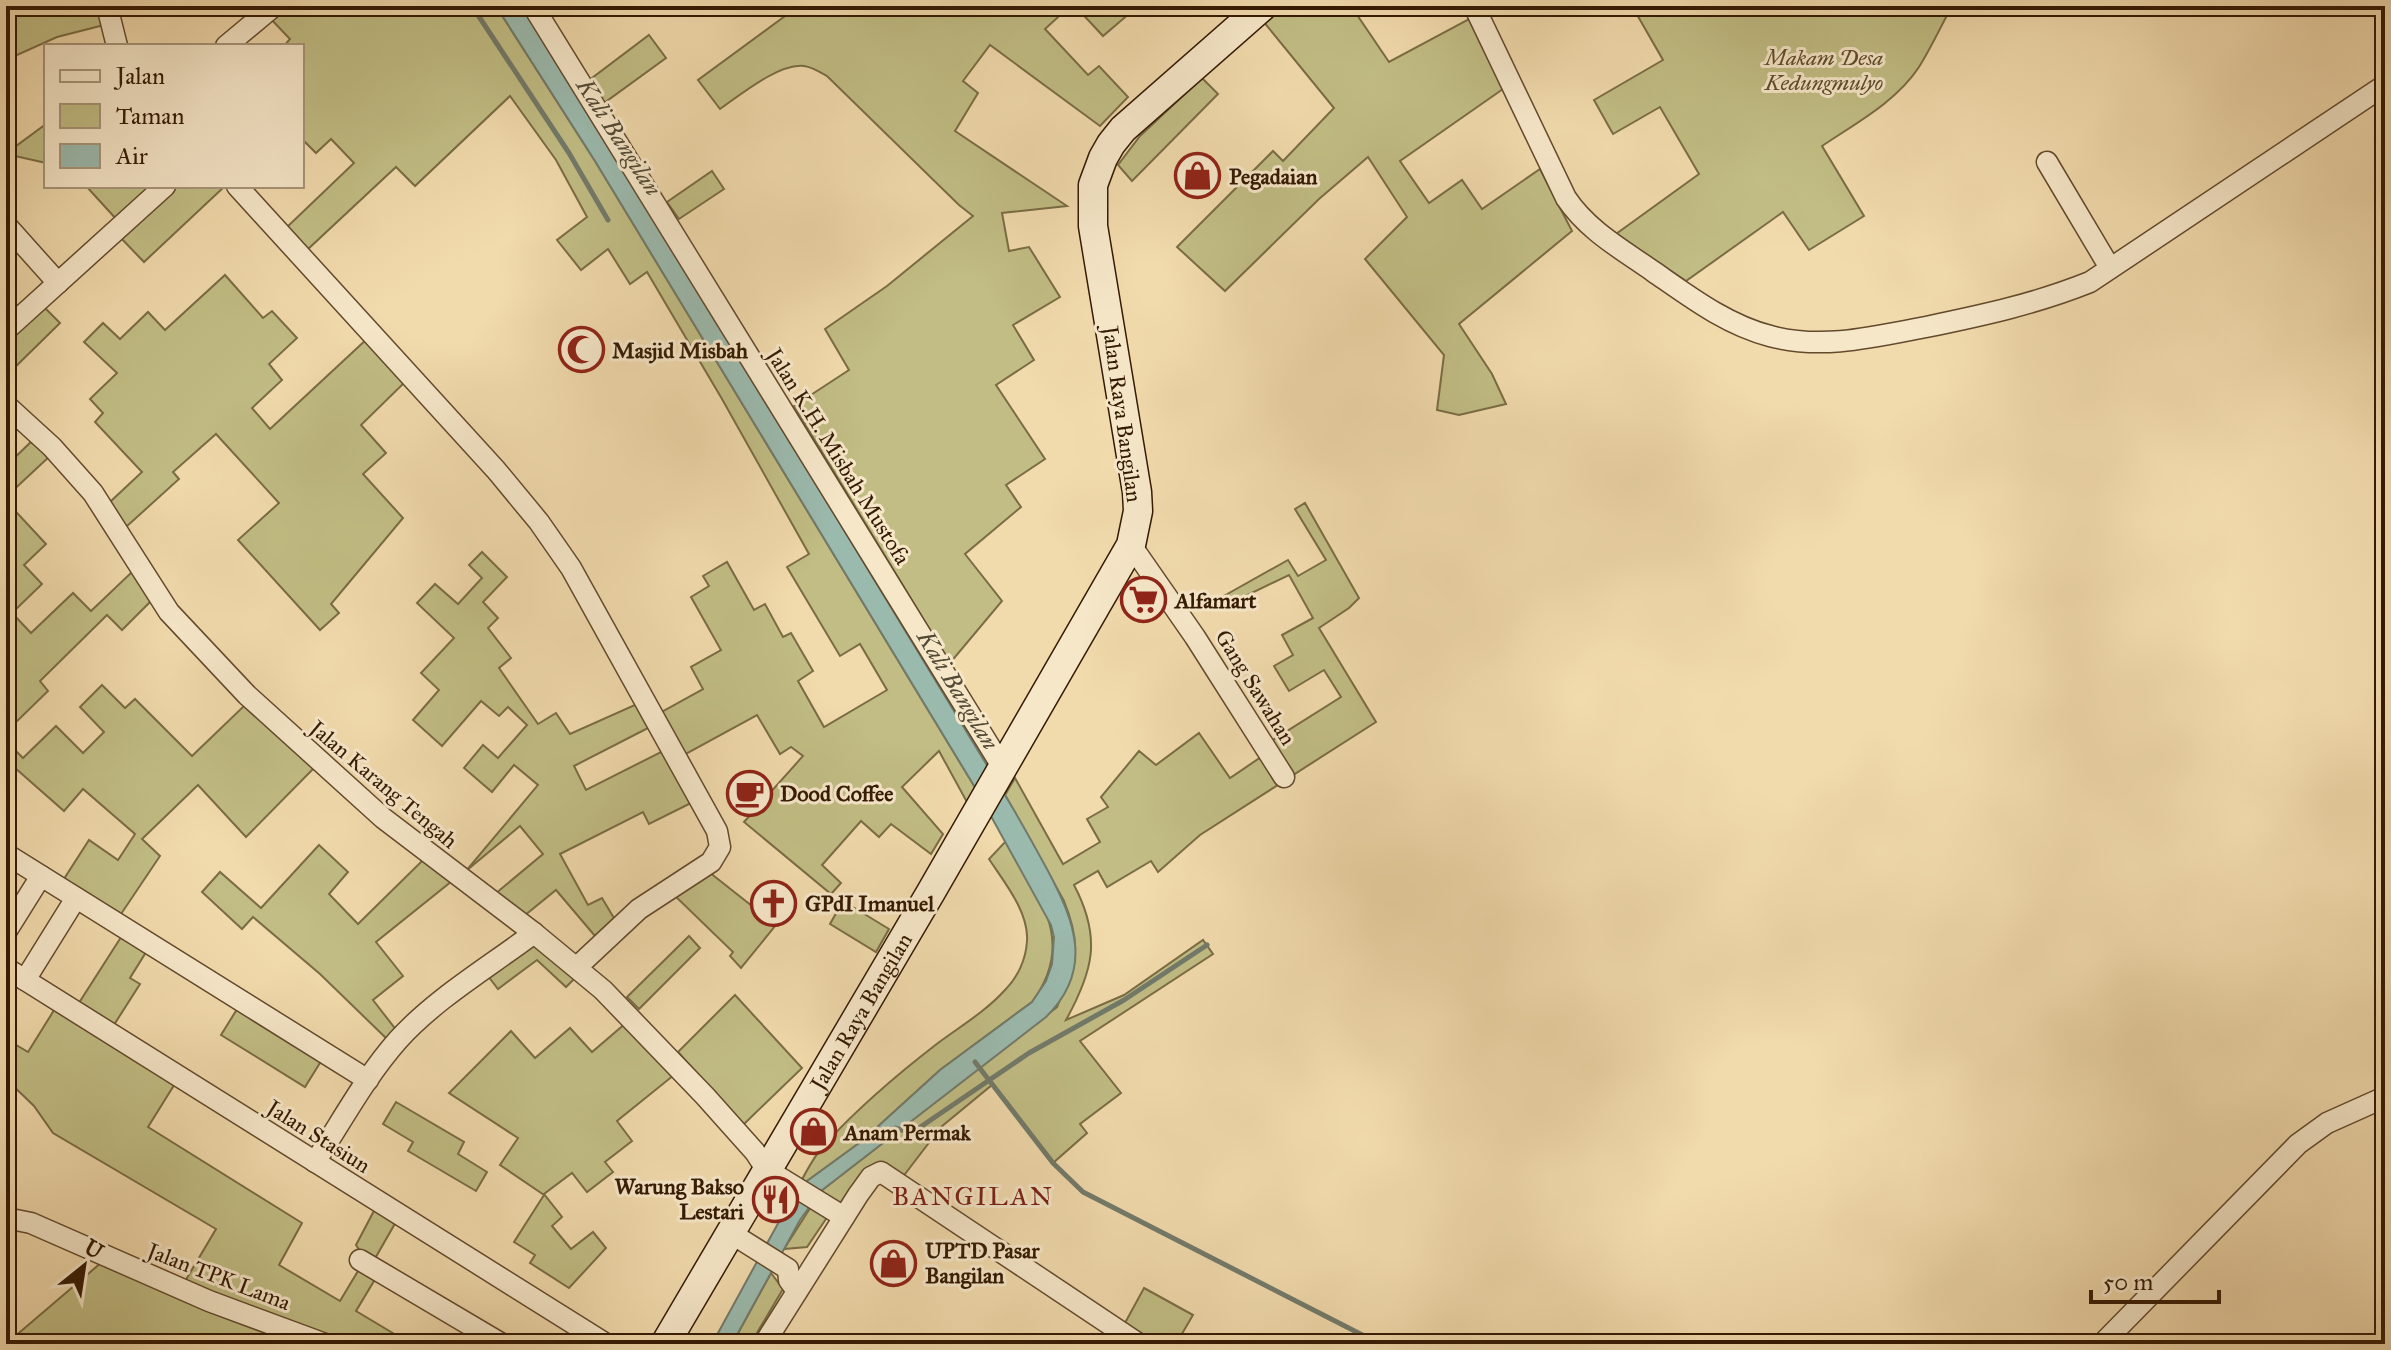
<svg xmlns="http://www.w3.org/2000/svg" width="2391" height="1350" font-family="'IM FELL Great Primer',serif">
	<style>
		.green { fill: #c1bd84; stroke: #7a6c44; stroke-width: 2 }
		.water { fill: #9bbaae; stroke: #727a6a; stroke-width: 2 }
		.lines { fill: none; stroke-linecap: round; stroke-linejoin: round }
		.stream { stroke: #727a6a; stroke-width: 5 }
		.minor-casing { stroke: #634a2d; stroke-width: 23 }
		.secondary-casing { stroke: #341a03; stroke-width: 31 }
		.minor { stroke: #f6e7c9; stroke-width: 20 }
		.secondary { stroke: #f6e7c9; stroke-width: 28 }
		.labels { text-anchor: middle; stroke-width: 6; stroke-linejoin: round; paint-order: stroke }
		.park-label { font-size: 22px; font-style: italic; fill: #5e4b2a; stroke: #f6e7c9 }
		.poi-label { font-size: 22px; font-weight: bold; fill: #341a03; stroke: #f6e7c9; text-anchor: start }
		.street-label { font-size: 22px; fill: #341a03; stroke: #f6e7c9 }
		.water-label { font-size: 24px; font-style: italic; fill: #534a36; stroke: #f6e7c9 }
		.quarter-label { font-size: 26px; letter-spacing: 2px; fill: #7a1f14; stroke: #f6e7c9 }
	</style>
	<rect width="100%" height="100%" fill="#f1daac"/>
	<filter id="stains"><feTurbulence type="fractalNoise" baseFrequency=".0025" numOctaves="4"/><feColorMatrix values="0 0 0 0 .2 0 0 0 0 .09 0 0 0 0 .02 0 0 0 .5 -.17"/></filter>
	<radialGradient id="worn" r=".72"><stop offset=".6" stop-color="#630" stop-opacity="0"/><stop offset="1" stop-color="#630" stop-opacity=".3"/></radialGradient>
	<g class="green">
		<path d="M6 6H97L104 25 57 37 6 60Z"/>
		<path d="M280 6H496L595 161 976 789 968 804 939 751 902 787 943 834 931 854 891 824 879 837 861 821 822 865 841 883 831 894 744 822 803 756 791 747 780 754 757 715 684 755 660 713 703 689 691 667 721 650 691 597 709 586 703 576 727 562 754 610 765 604 783 637 791 633 813 671 798 681 824 727 887 690 860 644 840 656 787 567 809 554 722 399 647 272 630 284 608 249 581 270 557 240 587 217 556 160 510 96 415 186 396 167 307 250 286 228 354 163 331 139 316 153 302 139V46H284L290 39 268 16Z"/>
		<path d="M779 6H1070L1045 29 1088 75 1099 66 1128 97 1100 126 990 45 963 81 978 93 955 131 1067 206 1002 213 1009 251 1029 247 1060 297 1013 325 1034 360 996 385 1045 459 1006 485 1021 507 965 554 1002 601 950 663 794 406 849 370 825 329 887 286 973 216 959 205 827 76C820 72 812 67 804 66 779 63 740 95 720 109L698 80 785 16Z"/>
		<path d="M1075 6H1124L1130 13 1103 36Z"/>
		<path d="M1279 6H1351L1389 62 1469 19 1503 89 1400 161 1429 203 1462 180 1482 209 1540 169 1572 231 1459 324 1492 374 1506 404 1459 415 1437 410 1444 355 1365 259 1407 217 1368 157 1319 199 1225 291 1177 247 1273 151 1283 161 1334 108 1263 21Z"/>
		<path d="M1632 6H1952C1941 26 1931 48 1919 67 1896 102 1856 123 1822 146L1864 216 1809 250 1783 212 1686 281 1616 234 1699 174 1660 107 1613 134 1594 100 1663 60Z"/>
		<path d="M649 35 666 58 604 103 588 81Z"/>
		<path d="M1202 78 1218 94 1132 181 1118 165 1140 136Z"/>
		<path d="M46 124V163L6 154V133L16 146Z"/>
		<path d="M712 171 724 189 679 219 667 202Z"/>
		<path d="M86 186H158L118 221Z"/>
		<path d="M172 186H225L144 262 118 235Z"/>
		<path d="M225 275 263 318 272 311 297 338 269 364 282 380 252 408 270 429 368 338 406 381 361 425 386 453 363 474 403 518 331 604 339 613 320 630 238 540 279 503 216 434 173 472 179 479 126 527 110 502 142 472 95 422 103 413 90 399 117 373 84 342 103 323 120 339 148 312 165 330Z"/>
		<path d="M42 305 60 323 6 376V337Z"/>
		<path d="M34 439 51 455 6 497V466Z"/>
		<path d="M6 501 46 544 24 565 42 584 12 613 31 633 73 593 91 611 134 570 152 600 122 630 107 615 40 681 48 691 6 732Z"/>
		<path d="M1305 503 1359 598 1349 608 1319 628 1376 722 1290 777 1268 743 1341 697 1324 670 1289 691 1274 666 1293 655 1282 635 1313 618 1289 575 1227 605 1222 597 1288 560 1298 576 1326 560 1295 509Z"/>
		<path d="M482 552 507 577 483 602 498 618 488 628 511 658 499 668 538 724 556 713 570 734 637 704 650 727 574 766 586 790 663 751 691 803 649 824 643 812 560 854 588 905 602 898 614 918 595 936 556 890 524 916 495 894 543 854 520 826 466 871 538 785 514 765 492 792 464 768 483 745 498 758 527 725 508 707 499 716 481 701 442 746 413 720 439 690 421 673 454 638 417 603 435 584 458 604 482 578 469 565Z"/>
		<path d="M102 685 125 708 135 699 192 756 246 704 315 767 246 837 198 785 142 839 160 856 119 917 62 882 89 840 118 860 135 834 83 789 64 811 6 760V741L23 758 56 726 83 753 104 732 80 707Z"/>
		<path d="M1199 733 1230 778 1264 755 1281 783 1200 835 1158 872 1151 861 1107 887 1098 871 1074 885C1102 938 1093 971 1066 1020L1124 995 1203 940 1213 954 1080 1041 1121 1093 1080 1124 1087 1133 1053 1163 992 1085 941 1127 902 1178 869 1172 828 1216 807 1247 784 1249 821 1191 1057 1007C1076 962 1083 948 1064 901L1005 795 1015 778 1063 864 1100 842 1087 819 1108 807 1101 797 1139 751 1156 765Z"/>
		<path d="M1007 840C1037 896 1078 940 1032 1002L940 1070 862 1141 803 1184 793 1196C803 1179 811 1159 825 1144 858 1108 899 1073 938 1043 961 1026 986 1011 1005 990 1018 977 1026 959 1027 941 1029 912 1004 882 989 859Z"/>
		<path d="M319 845 348 872 329 894 358 924 423 860 452 881 376 942 403 976 373 1000 397 1031 388 1040 320 974 253 917 242 929 202 892 220 872 261 908Z"/>
		<path d="M709 872 776 925 741 968 730 956 733 952 674 895Z"/>
		<path d="M843 901 889 929 876 952 830 924Z"/>
		<path d="M123 934 148 949 130 978 140 984 112 1028 77 1006Z"/>
		<path d="M689 936 700 948 639 1009 627 997Z"/>
		<path d="M534 941 576 977 566 987 537 960 498 989 488 976Z"/>
		<path d="M735 995 802 1068 743 1125 678 1052Z"/>
		<path d="M239 1006 323 1058 305 1087 221 1035Z"/>
		<path d="M56 1007 176 1082 148 1127 302 1223 279 1265 340 1301 361 1266 377 1276 356 1311 411 1344H337L184 1283 216 1229 53 1133 34 1106 6 1079V1039L28 1052Z"/>
		<path d="M626 1023 674 1075 617 1121 632 1141 605 1162 613 1172 587 1192 572 1173 544 1194 562 1217 552 1226 571 1249 593 1232 606 1248 569 1288 530 1263 535 1255 514 1242 544 1195 500 1165 518 1138 449 1093 511 1031 535 1058 570 1028 592 1052Z"/>
		<path d="M396 1102 464 1142 458 1154 487 1172 476 1191 408 1151 413 1142 383 1124Z"/>
		<path d="M376 1207 397 1220 373 1262 362 1254 356 1245Z"/>
		<path d="M102 1262 284 1334 271 1344H6Z"/>
		<path d="M771 1273 783 1289 751 1343 737 1335Z"/>
		<path d="M1144 1288 1193 1315 1176 1344H1134L1119 1334Z"/>
	</g>
	<path class="water" d="M496 6H522L601 130 1005 795C1020 820 1034 845 1048 871 1075 922 1094 970 1046 1017L821 1191 800 1220 732 1344H712L793 1196 803 1184 862 1141 940 1070 1032 1002 1046 981 1052 964 1054 937 1051 925 976 789 595 161Z"/>
	<g class="lines">
		<g class="stream">
			<path d="M472 6 569 153 608 220"/>
			<path d="M975 1062 1053 1163 1083 1192 1380 1344"/>
			<path d="M895 1128 909 1132 916 1130 1029 1053 1124 1000 1207 945"/>
		</g>
		<defs>
			<g id="minor">
				<path d="M107 6 117 46"/>
				<path d="M533 6 1003 768"/>
				<path d="M1474 6 1566 198C1588 231 1623 250 1654 272 1690 297 1727 325 1770 336 1822 350 1874 337 1926 327 1984 315 2035 304 2090 282L2385 85"/>
				<path d="M226 46 274 6"/>
				<path d="M2047 162 2110 268"/>
				<path d="M237 186 496 470 539 522 571 568 717 831 720 847 711 862 639 909 577 967"/>
				<path d="M6 225 58 283"/>
				<path d="M6 330 165 186"/>
				<path d="M6 405 52 447 93 493 169 612 247 695 383 818 534 933 603 990 705 1096 755 1152 766 1169 844 1217"/>
				<path d="M1131 545 1195 637 1284 777"/>
				<path d="M6 854 368 1080"/>
				<path d="M6 932 41 876"/>
				<path d="M6 968 606 1344"/>
				<path d="M25 980 76 898"/>
				<path d="M315 1162C342 1121 366 1076 398 1040 436 998 489 967 534 933"/>
				<path d="M6 1218 31 1223 209 1301 325 1344"/>
				<path d="M729 1232 788 1269 789 1280 797 1291"/>
				<path d="M360 1260 502 1344"/>
				<path d="M764 1344 858 1195 871 1177 881 1172 1139 1344"/>
				<path d="M2102 1344 2298 1144 2327 1123 2385 1097"/>
			</g>
			<g id="secondary">
				<path id="s1" d="M665 1344 931 892 1131 545 1138 511 1137 492 1093 226V185L1103 158 1111 144 1123 129 1263 6"/>
			</g>
		</defs>
		<use href="#minor" class="minor-casing"/>
		<use href="#secondary" class="secondary-casing"/>
		<use href="#minor" class="minor"/>
		<use href="#secondary" class="secondary"/>
	</g>
	<defs>
		<symbol id="shop-ring" viewBox="-11 -11 22 22"><circle r="9.5" fill="#f6e7c9" stroke="#8f2418" stroke-width="1.5"/><path d="M-5-2.5h2.3a2.7 3.5 0 0 1 5.4 0H5L5.5 6h-11ZM-1.5-2.5h3a1.5 2.3 0 0 0-3 0Z" fill="#8f2418"/></symbol>
		<symbol id="mosque-ring" viewBox="-11 -11 22 22"><circle r="9.5" fill="#f6e7c9" stroke="#8f2418" stroke-width="1.5"/><path d="M3.5-4.9A6 6 0 1 0 3.5 4.9A5 5 0 1 1 3.5-4.9Z" fill="#8f2418"/></symbol>
		<symbol id="supermarket-ring" viewBox="-11 -11 22 22"><circle r="9.5" fill="#f6e7c9" stroke="#8f2418" stroke-width="1.5"/><path d="M-6-5.5h2.5l.6 2H6L4.5 2H-2.5L-4.4-4H-6ZM-1.5 3.2a1.3 1.3 0 1 0 .1 0ZM3 3.2a1.3 1.3 0 1 0 .1 0Z" fill="#8f2418"/></symbol>
		<symbol id="cafe-ring" viewBox="-11 -11 22 22"><circle r="9.5" fill="#f6e7c9" stroke="#8f2418" stroke-width="1.5"/><path d="M-5.5-4.5H6V0H3Q3 3.5 0 3.5H-2.5Q-5.5 3.5-5.5 0ZM3-3.2v2h1.7v-2ZM-6 4.5H4V6H-6Z" fill="#8f2418"/></symbol>
		<symbol id="church-ring" viewBox="-11 -11 22 22"><circle r="9.5" fill="#f6e7c9" stroke="#8f2418" stroke-width="1.5"/><path d="M-1.2-6h2.4v3.5h3.3v2.4h-3.3V6h-2.4V-.1h-3.3v-2.4h3.3Z" fill="#8f2418"/></symbol>
		<symbol id="restaurant-ring" viewBox="-11 -11 22 22"><circle r="9.5" fill="#f6e7c9" stroke="#8f2418" stroke-width="1.5"/><path d="M-5-6h1v4h1v-4h1v4h1v-4h1v5L-1.5 .5V6h-2V.5L-5-1ZM5-6V6H3V1.5H1.5Q1.5-4 5-6Z" fill="#8f2418"/></symbol>
	</defs>
	<g fill-rule="evenodd">
		<use href="#shop-ring" x="1172" y="150" width="51" height="51"/>
		<use href="#mosque-ring" x="556" y="324" width="51" height="51"/>
		<use href="#supermarket-ring" x="1118" y="574" width="51" height="51"/>
		<use href="#cafe-ring" x="724" y="768" width="51" height="51"/>
		<use href="#church-ring" x="748" y="878" width="51" height="51"/>
		<use href="#shop-ring" x="788" y="1106" width="51" height="51"/>
		<use href="#restaurant-ring" x="750" y="1174" width="51" height="51"/>
		<use href="#shop-ring" x="868" y="1238" width="51" height="51"/>
	</g>
	<g class="labels">
		<g class="park-label">
			<text x="1824" y="65">Makam Desa<tspan x="1824" dy="25">Kedungmulyo</tspan></text>
		</g>
		<g class="poi-label">
			<text x="1229" y="184">Pegadaian</text>
			<text x="612" y="358">Masjid Misbah</text>
			<text x="1175" y="608">Alfamart</text>
			<text x="780" y="801">Dood Coffee</text>
			<text x="805" y="911">GPdI Imanuel</text>
			<text x="844" y="1140">Anam Permak</text>
			<text x="744" y="1194" text-anchor="end">Warung Bakso<tspan x="744" dy="25">Lestari</tspan></text>
			<text x="925" y="1258">UPTD Pasar<tspan x="925" dy="25">Bangilan</tspan></text>
		</g>
		<g class="street-label">
			<text transform="translate(1123 414) rotate(82)" y="8">Jalan Raya Bangilan</text>
			<text transform="translate(839 456) rotate(58)" y="8">Jalan K.H. Misbah Mustofa</text>
			<text transform="translate(1256 687) rotate(58)" y="8">Gang Sawahan</text>
			<text transform="translate(384 784) rotate(40)" y="8">Jalan Karang Tengah</text>
			<text dy="8" stroke="none"><textPath href="#s1" startOffset="386">Jalan Raya Bangilan</textPath></text>
			<text transform="translate(319 1136) rotate(32)" y="8">Jalan Stasiun</text>
			<text transform="translate(219 1276) rotate(21)" y="8">Jalan TPK Lama</text>
		</g>
		<g class="water-label">
			<text transform="translate(619 137) rotate(57)" y="8">Kali Bangilan</text>
			<text transform="translate(958 690) rotate(59)" y="8">Kali Bangilan</text>
		</g>
		<g class="quarter-label">
			<text x="973" y="1205">BANGILAN</text>
		</g>
	</g>
	<rect width="2391" height="1350" fill="none" stroke="#f1daac" stroke-width="32"/>
	<rect x="8" y="8" width="2375" height="1334" fill="none" stroke="#341a03" stroke-width="4"/>
	<rect x="16" y="16" width="2359" height="1318" fill="none" stroke="#341a03" stroke-width="2"/>
	<rect x="44" y="44" width="260" height="144" fill="#f6e7c9" stroke="#a8957a" stroke-width="2"/>
	<rect x="60" y="70" width="40" height="12" fill="#f6e7c9" stroke="#a8957a" stroke-width="2"/>
	<text x="116" y="84" font-size="24" fill="#341a03">Jalan</text>
	<rect x="60" y="104" width="40" height="24" fill="#c1bd84" stroke="#a8957a" stroke-width="2"/>
	<text x="116" y="124" font-size="24" fill="#341a03">Taman</text>
	<rect x="60" y="144" width="40" height="24" fill="#9bbaae" stroke="#a8957a" stroke-width="2"/>
	<text x="116" y="164" font-size="24" fill="#341a03">Air</text>
	<g transform="translate(84 1266) rotate(30)" stroke="#f6e7c9" stroke-width="6" paint-order="stroke">
	<path d="M0-6L14 30L0 20L-14 30Z" fill="#341a03"/>
	<text y="-12" font-size="22" font-weight="bold" text-anchor="middle" fill="#341a03">U</text>
	</g>
	<path d="M2091 1290v12h128v-12" fill="none" stroke="#341a03" stroke-width="4"/>
	<text x="2103" y="1290" font-size="24" fill="#341a03" stroke="#f6e7c9" stroke-width="6" paint-order="stroke">50 m</text>
	<rect width="100%" height="100%" filter="url(#stains)"/>
	<rect width="100%" height="100%" fill="url(#worn)"/>
</svg>
